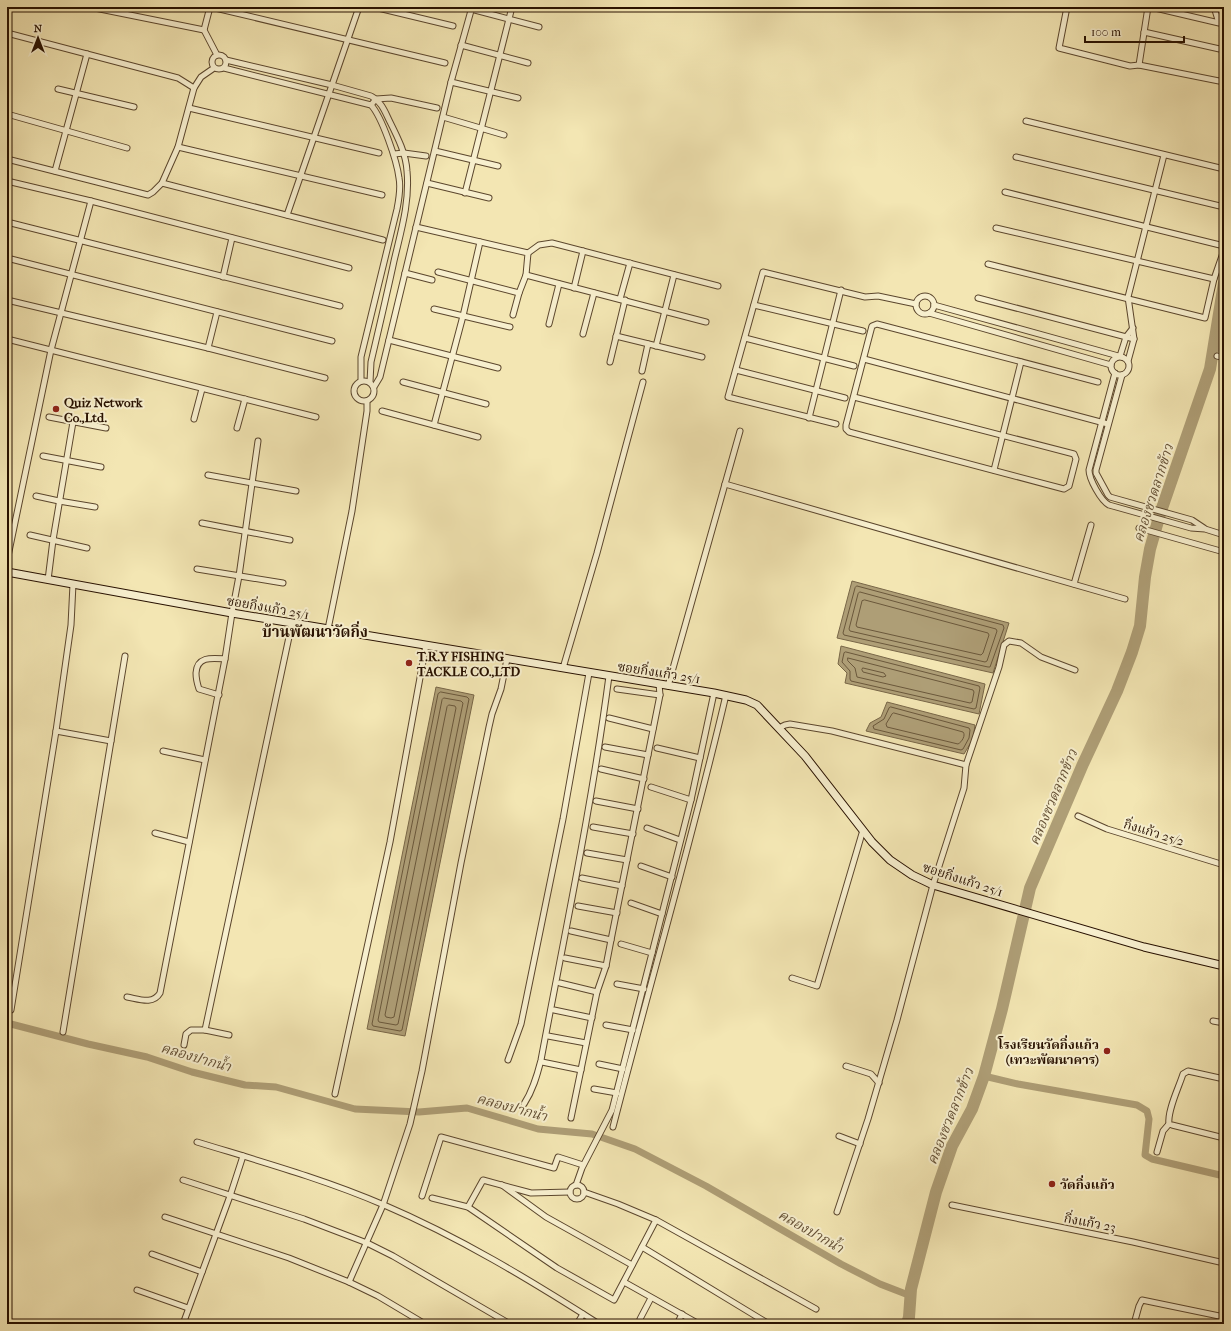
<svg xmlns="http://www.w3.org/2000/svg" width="1231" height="1331" font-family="'IM FELL French Canon','Noto Serif Thai',serif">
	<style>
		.water { fill: #ae9e76; stroke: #786647 }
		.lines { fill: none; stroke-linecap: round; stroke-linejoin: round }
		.shore { stroke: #6b583b; stroke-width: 1 }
		.canal { stroke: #ae9e76; stroke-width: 7 }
		.river { stroke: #ae9e76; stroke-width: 12 }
		.street-casing { stroke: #5b462d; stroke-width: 7 }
		.secondary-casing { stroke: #281100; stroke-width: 9 }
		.street { stroke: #f7efce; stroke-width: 5 }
		.secondary { stroke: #f7efce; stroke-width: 7 }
		.poi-dot { fill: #8f2418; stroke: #f7efce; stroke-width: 1.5 }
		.labels { text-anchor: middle; stroke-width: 4; stroke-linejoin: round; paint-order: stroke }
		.poi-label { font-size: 13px; font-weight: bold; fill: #281100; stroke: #f7efce; text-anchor: start }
		.street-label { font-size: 13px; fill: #281100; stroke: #f7efce }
		.water-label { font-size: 14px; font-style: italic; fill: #645035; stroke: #f7efce }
		.quarter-label { font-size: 15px; font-weight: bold; fill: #281100; stroke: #f7efce }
	</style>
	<rect width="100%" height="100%" fill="#f3e6b3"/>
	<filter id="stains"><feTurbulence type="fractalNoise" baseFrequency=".005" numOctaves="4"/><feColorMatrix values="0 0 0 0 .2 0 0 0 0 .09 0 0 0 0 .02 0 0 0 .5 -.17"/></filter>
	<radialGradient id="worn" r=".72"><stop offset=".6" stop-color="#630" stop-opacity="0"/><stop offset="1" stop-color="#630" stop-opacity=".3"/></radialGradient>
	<g class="water">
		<path d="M852 581 1009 623 993 673 837 638Z"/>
		<path d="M841 646 985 684 979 714 845 683 847 673 838 664Z"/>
		<path d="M436 687 474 695 405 1036 367 1029Z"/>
		<path d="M887 702 975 725 973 739 964 754 866 731 870 723 881 717Z"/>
	</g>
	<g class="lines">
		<g class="shore">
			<path d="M857 586 1003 625 1004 628 990 667H988L844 635 843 633 855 588Z"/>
			<path d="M860 592 996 629 997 631 987 661 985 662 850 631 849 629 858 594Z"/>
			<path d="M865 600 988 633 989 635 983 653 981 655 857 627 856 625 862 601Z"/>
			<path d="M846 652 979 686 980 688 976 708 974 709 851 681 850 679V671L842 662 844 653Z"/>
			<path d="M848 658 973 690 974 692 972 702 970 703 857 677 855 668 848 661Z"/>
			<path d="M863 668 884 673 886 676 883 677 863 672 862 670Z"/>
			<path d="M441 692 467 697 469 699 402 1030 400 1031 373 1026 372 1024 438 694Z"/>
			<path d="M444 698 461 701 463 703 398 1024 396 1025 379 1022 378 1020 442 700Z"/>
			<path d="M449 705 455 706 456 708 394 1017 391 1018 386 1017 385 1015 447 707Z"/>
			<path d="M891 707 969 728 970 730 969 738 963 749 961 750 874 729 873 726 884 719 889 708Z"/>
			<path d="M894 713 963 732C966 735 962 742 958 744L887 727 886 724 892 714Z"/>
		</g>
		<g class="canal">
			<path d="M7 1023 88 1044 147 1057 192 1072 245 1085 276 1087 355 1109 419 1112 467 1108 538 1129 592 1134 635 1149 706 1186 841 1264 880 1284 911 1296"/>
			<path d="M984 1076 1018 1084 1137 1105 1147 1111 1149 1119 1145 1155 1152 1159 1224 1176"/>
		</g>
		<path class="river" d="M907 1324 909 1317 911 1289 936 1192 952 1146 972 1109 984 1076 1002 1009 1030 888 1083 764 1117 691 1132 652 1140 626 1145 577 1150 549 1160 514 1210 369 1224 283"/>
		<defs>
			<g id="street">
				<path d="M90 7 204 30"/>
				<path d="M210 7 204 30 217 55"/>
				<path d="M211 7 445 63"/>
				<path d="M374 7 453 26"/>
				<path d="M1067 7 1059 48 1130 66 1139 65"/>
				<path d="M1148 7 1139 65 1224 82"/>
				<path d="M1151 7 1219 23 1214 7"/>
				<path d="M471 9 539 27"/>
				<path d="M1144 32 1224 50"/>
				<path d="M7 33 178 78 194 88"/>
				<path d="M461 45 528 63"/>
				<circle cx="219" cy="62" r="7"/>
				<path d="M226 60 332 85 371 96C382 102 385 112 390 122 398 138 406 154 407 171 410 202 401 231 394 261 387 294 379 328 371 362L370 382"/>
				<path d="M224 68 371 105C382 117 397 161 399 178 401 188 399 199 397 209L361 357V381"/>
				<path d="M451 82 518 98"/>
				<path d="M58 89 134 107"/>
				<path d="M371 105 376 99 391 98 437 108"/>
				<path d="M189 108 379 153"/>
				<path d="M7 114 127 148"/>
				<path d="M443 117 504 135"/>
				<path d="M1026 121 1224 169"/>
				<path d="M178 147 382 195"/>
				<path d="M435 151 498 166"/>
				<path d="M394 154 404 153 426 156"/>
				<path d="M1016 157 1224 207"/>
				<path d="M7 159 148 195 153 192 162 183 178 147 194 88 201 77 214 68"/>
				<path d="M55 171 87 54"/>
				<path d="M7 181 91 201 349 268"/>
				<path d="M162 183 383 240"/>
				<path d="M427 183 489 198"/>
				<path d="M1005 192 1224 246"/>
				<path d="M465 193 512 7"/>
				<path d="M287 215 359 7"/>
				<path d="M7 222 340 306"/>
				<path d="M416 227 528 253 526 275 519 293 513 315"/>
				<path d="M996 228 1214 279"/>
				<path d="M528 253 539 245 552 243 718 286"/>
				<path d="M7 258 332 341"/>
				<path d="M988 264 1205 318 1214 279 1224 250"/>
				<path d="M438 272 519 293"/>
				<path d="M405 273 432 280"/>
				<path d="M526 275 706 322"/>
				<path d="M223 277 232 238"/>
				<path d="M574 288 583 251"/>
				<circle cx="925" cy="305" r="9"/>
				<path d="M978 298 1134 339"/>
				<path d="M620 299 630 263"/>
				<path d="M7 300 208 348 325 378"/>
				<path d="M754 305 863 331"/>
				<path d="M934 305 1122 357"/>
				<path d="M434 309 510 327"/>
				<path d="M929 313 1111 365"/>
				<path d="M549 324 559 284"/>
				<path d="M583 334 594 293"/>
				<path d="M616 336 702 357"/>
				<path d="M745 338 854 366"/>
				<path d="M7 339 316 417"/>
				<path d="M389 340 498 368"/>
				<path d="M656 346 674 275"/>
				<path d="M208 348 217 312"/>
				<path d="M1120 356 1126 337 1133 328"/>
				<path d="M1217 356 1224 358"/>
				<circle cx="1120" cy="366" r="9"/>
				<path d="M864 359 1108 424"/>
				<path d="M1128 361 1134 339 1128 297 1164 155"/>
				<path d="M610 362 625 300"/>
				<path d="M736 370 845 398"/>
				<path d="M642 371 648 344"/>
				<path d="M1115 373 1089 470C1089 479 1101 501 1109 505L1191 528 1205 529 1224 535"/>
				<path d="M1122 375 1096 470V473L1108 495 1110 497 1192 520 1204 528"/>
				<circle cx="364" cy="391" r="10"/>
				<path d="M403 382 486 404"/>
				<path d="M374 387 380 377 451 82 472 7"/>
				<path d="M854 397 1074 454 1076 459 1069 486 1064 489 849 432 846 429V425L872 326 877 324 1098 382"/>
				<path d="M382 411 478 437"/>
				<path d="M49 417 106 428"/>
				<path d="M809 418 841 290"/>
				<path d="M194 419 202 389"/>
				<path d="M836 424 728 397 763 272 865 297 878 296 916 304"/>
				<path d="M434 425 463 316 480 242"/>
				<path d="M237 428 245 399"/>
				<path d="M43 456 101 467"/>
				<path d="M994 470 1021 362"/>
				<path d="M208 475 296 491"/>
				<path d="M725 484 1125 599"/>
				<path d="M36 496 59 501 95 507"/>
				<path d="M202 523 290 540"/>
				<path d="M1139 528 1224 552"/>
				<path d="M30 535 87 548"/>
				<path d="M7 561 51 350 91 201"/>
				<path d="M197 569 283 583"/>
				<path d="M48 580 53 540 73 422"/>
				<path d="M1074 584 1091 525"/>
				<path d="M328 629 352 511 367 411V401"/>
				<path d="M563 668 597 553 643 382"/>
				<path d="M668 686 740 431"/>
				<path d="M617 689 660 695"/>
				<path d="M219 695 199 689C197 683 196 679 196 673 197 656 212 658 225 659"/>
				<path d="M609 718 653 729"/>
				<path d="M779 728 785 725 790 724 832 731 966 765"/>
				<path d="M56 731 111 741"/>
				<path d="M605 747 648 755"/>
				<path d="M657 748 700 758"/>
				<path d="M163 751 205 760"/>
				<path d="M601 769 644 779"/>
				<path d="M651 787 691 800"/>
				<path d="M596 801 638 809"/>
				<path d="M1078 816 1107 829 1224 865"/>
				<path d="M593 827 633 834"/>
				<path d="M647 828 680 840"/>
				<path d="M155 833 189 842"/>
				<path d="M587 853 627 860"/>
				<path d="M641 866 672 877"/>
				<path d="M582 878 622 886"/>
				<path d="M631 903 662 914"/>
				<path d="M578 906 617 913"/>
				<path d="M571 931 611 940"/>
				<path d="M621 944 652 953"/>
				<path d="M565 958 606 966"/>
				<path d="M792 978 817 986 863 830"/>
				<path d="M560 983 597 992"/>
				<path d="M617 984 644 989"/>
				<path d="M127 997C139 999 153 1005 160 993L225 659 232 613 239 576 258 441"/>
				<path d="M11 1010 56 731 71 625 73 584"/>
				<path d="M554 1010 592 1018"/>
				<path d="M1213 1021 1224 1023"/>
				<path d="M606 1025 633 1030"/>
				<path d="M205 1030 292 623"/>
				<path d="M63 1032 125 656"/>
				<path d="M548 1036 586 1043"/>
				<path d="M184 1045 186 1034 191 1030H205L229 1035"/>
				<path d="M508 1060 521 1024 526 1000 563 819 589 673"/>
				<path d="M542 1062 581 1070"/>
				<path d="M599 1064 623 1069"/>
				<path d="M846 1066 871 1074 879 1083"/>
				<path d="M1224 1079 1188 1071 1183 1074C1179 1087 1167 1111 1169 1124L1172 1125 1224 1138"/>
				<path d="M594 1089 617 1093"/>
				<path d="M335 1094 390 842 426 645"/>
				<path d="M524 1104C533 1090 537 1076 541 1060 565 932 592 805 609 676"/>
				<path d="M571 1118 597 992 606 966 611 940 660 695 659 684"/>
				<path d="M613 1127C650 983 692 840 726 695"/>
				<path d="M839 1136 860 1144"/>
				<path d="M197 1142C259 1161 324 1179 384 1205 459 1237 530 1280 599 1324"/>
				<path d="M1157 1152 1163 1131 1169 1124"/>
				<path d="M183 1180 304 1219 367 1243 393 1256 510 1324"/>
				<path d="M502 1185 546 1217 632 1265"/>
				<path d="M576 1185 582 1168 612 1110 691 800 714 693"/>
				<circle cx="577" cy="1192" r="7"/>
				<path d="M584 1192 618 1204 656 1220 816 1309"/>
				<path d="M422 1196 441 1137 554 1168 558 1157 583 1165"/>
				<path d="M432 1198 468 1207 557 1268 614 1300 656 1220"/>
				<path d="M952 1205 1133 1242 1224 1263"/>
				<path d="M468 1207 483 1180 531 1193 570 1192"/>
				<path d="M837 1212 868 1119 897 1020 933 885 964 788 966 765 999 667 1004 645 1009 641 1021 643 1041 657 1075 670"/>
				<path d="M165 1217 289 1258 349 1282 383 1205 410 1124 422 1071 461 863 489 727 492 714 501 689 507 659"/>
				<path d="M642 1247 769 1324"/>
				<path d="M152 1254 202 1272"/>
				<path d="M349 1282 378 1296 425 1324"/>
				<path d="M624 1282 699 1324"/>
				<path d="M137 1290 188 1308"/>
				<path d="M640 1319 651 1298"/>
				<path d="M183 1324 230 1196 243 1156"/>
				<path d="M577 1324 583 1314"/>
				<path d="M677 1324 682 1314"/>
				<path d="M1134 1324 1139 1306 1142 1300 1224 1317"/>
			</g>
			<path id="secondary" d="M7 572 232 613 714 693 746 700 757 705 805 756 872 842 890 860 912 875 933 885 1144 947 1224 966"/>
		</defs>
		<use href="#street" class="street-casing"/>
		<use href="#secondary" class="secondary-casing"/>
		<use href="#street" class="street"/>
		<use href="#secondary" class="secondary"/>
	</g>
	<g class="poi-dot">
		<circle cx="56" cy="409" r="4"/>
		<circle cx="409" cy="663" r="4"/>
		<circle cx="1107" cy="1051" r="4"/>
		<circle cx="1052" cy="1184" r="4"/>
	</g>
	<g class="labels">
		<g class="poi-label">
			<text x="64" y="407">Quiz Network<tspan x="64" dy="15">Co.,Ltd.</tspan></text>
			<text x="417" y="661">T.R.Y FISHING<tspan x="417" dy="15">TACKLE CO.,LTD</tspan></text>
			<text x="1099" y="1049" text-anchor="end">โรงเรียนวัดกิ่งแก้ว<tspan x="1099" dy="15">(เทวะพัฒนาคาร)</tspan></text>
			<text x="1060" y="1189">วัดกิ่งแก้ว</text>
		</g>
		<g class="street-label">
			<text transform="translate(268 607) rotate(10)" y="5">ซอยกิ่งแก้ว 25/1</text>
			<text transform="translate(659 672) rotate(9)" y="5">ซอยกิ่งแก้ว 25/1</text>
			<text transform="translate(1154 832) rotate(17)" y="5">กิ่งแก้ว 25/2</text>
			<text transform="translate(963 879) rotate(18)" y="5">ซอยกิ่งแก้ว 25/1</text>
			<text transform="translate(1090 1222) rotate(11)" y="5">กิ่งแก้ว 23</text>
		</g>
		<g class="water-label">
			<text transform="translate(1153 493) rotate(-72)" y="5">คลองชวดลากข้าว</text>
			<text transform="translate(1053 797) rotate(-67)" y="5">คลองชวดลากข้าว</text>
			<text transform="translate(196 1057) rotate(16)" y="5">คลองปากน้ำ</text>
			<text transform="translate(512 1107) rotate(15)" y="5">คลองปากน้ำ</text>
			<text transform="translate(950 1116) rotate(-68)" y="5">คลองชวดลากข้าว</text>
			<text transform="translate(811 1231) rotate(30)" y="5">คลองปากน้ำ</text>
		</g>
		<g class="quarter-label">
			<text x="315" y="637">บ้านพัฒนาวัดกิ่ง</text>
		</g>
	</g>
	<rect width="1231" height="1331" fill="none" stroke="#f3e6b3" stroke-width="24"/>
	<rect x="8" y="8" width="1215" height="1315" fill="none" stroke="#281100" stroke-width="2"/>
	<rect x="12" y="12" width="1207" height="1307" fill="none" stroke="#281100"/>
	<g transform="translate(38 38)" stroke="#f7efce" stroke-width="3" paint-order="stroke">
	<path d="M0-3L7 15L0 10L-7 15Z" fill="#281100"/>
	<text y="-6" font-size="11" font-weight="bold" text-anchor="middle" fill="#281100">N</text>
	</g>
	<path d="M1085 36v6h99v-6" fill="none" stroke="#281100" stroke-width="2"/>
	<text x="1091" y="36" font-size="12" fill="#281100" stroke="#f7efce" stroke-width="3" paint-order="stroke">100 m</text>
	<rect width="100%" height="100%" filter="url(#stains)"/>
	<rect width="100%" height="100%" fill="url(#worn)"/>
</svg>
